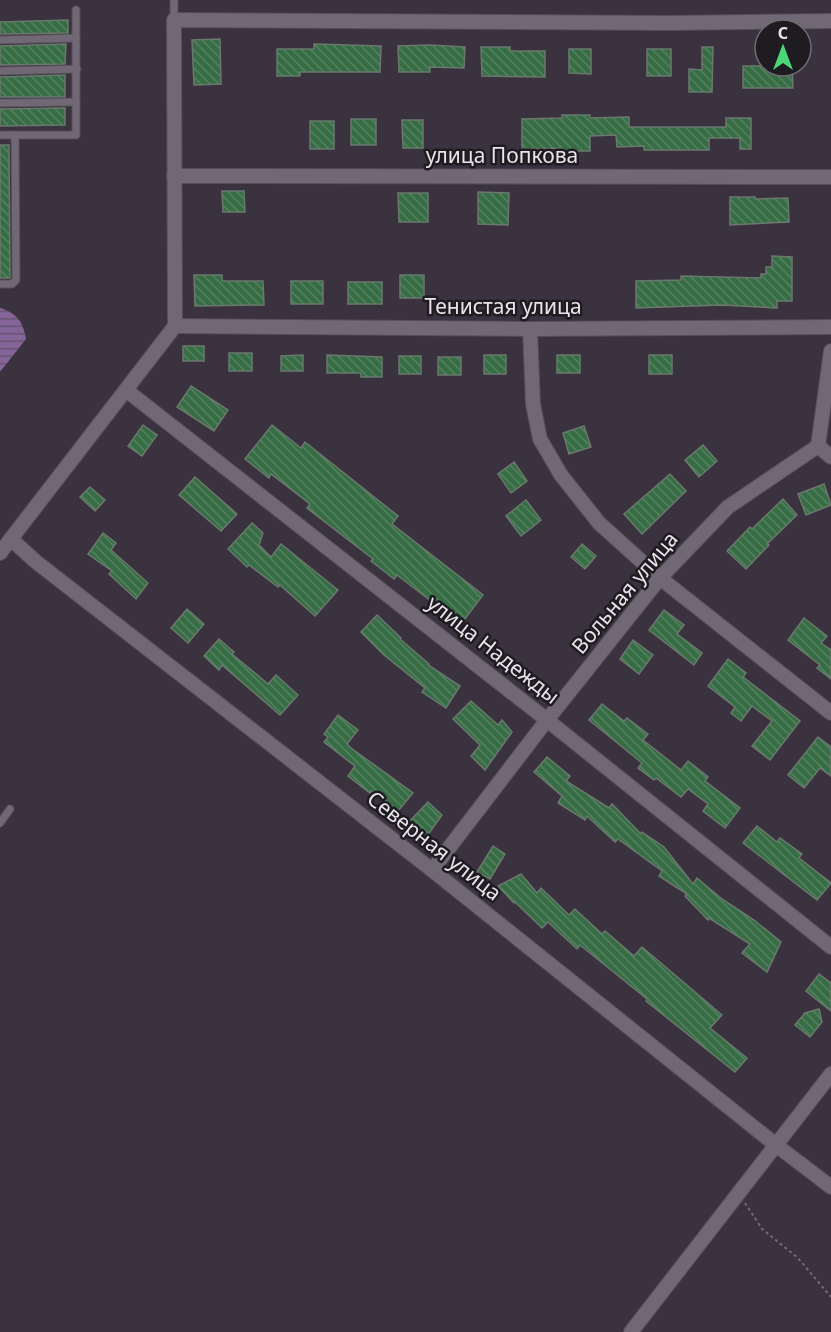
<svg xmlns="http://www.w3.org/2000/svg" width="831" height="1332" font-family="'Noto Sans',sans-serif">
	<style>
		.water { fill: url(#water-rules) }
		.building { fill: url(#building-back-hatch); stroke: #6b786d; stroke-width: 1.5 }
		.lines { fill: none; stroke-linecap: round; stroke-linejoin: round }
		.lane-casing { stroke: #554f59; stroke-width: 9 }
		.street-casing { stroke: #554f59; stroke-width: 16 }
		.path { stroke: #726b75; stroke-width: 2; stroke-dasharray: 3 3; stroke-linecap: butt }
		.lane { stroke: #706875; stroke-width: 7 }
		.street { stroke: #706875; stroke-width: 14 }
		.labels { text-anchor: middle; stroke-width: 5; stroke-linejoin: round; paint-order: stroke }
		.street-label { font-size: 21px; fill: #e9e4ec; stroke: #1f1c21 }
	</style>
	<defs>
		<pattern id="water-rules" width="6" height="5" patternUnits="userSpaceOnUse" patternTransform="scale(1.5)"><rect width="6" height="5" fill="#856499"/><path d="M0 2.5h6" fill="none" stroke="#665470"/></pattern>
		<pattern id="building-back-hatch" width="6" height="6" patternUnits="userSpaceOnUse" patternTransform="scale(1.5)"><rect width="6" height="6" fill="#376d45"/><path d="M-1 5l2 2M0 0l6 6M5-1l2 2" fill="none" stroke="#548260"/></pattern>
	</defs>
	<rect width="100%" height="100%" fill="#3a323e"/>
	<path class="water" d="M0 308C17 313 23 322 26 339L0 372Z"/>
	<g class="building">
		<path d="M68 20V33L0 34V22Z"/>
		<path d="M220 39 221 84 194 85 192 40Z"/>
		<path d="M66 44 65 64 0 65V46Z"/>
		<path d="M314 44 381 46 380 72H300V76H277V49H314Z"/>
		<path d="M430 45 465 47 464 68 430 67V72H399L398 46Z"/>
		<path d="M481 47H510V51H545V77L482 76Z"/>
		<path d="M702 47H713L712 92H689V69L702 70Z"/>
		<path d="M569 49H591V74L569 73Z"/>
		<rect x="647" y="49" width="24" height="27"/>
		<path d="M743 66H792L793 88H743Z"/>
		<path d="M65 75V97H0V77Z"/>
		<path d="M65 108V125L0 126V109Z"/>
		<path d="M562 115H590V118L629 117V127H726V118H751V149H740V138H709V150H644V146L617 147 616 135 590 136V151H562V148L522 149V119L562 118Z"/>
		<rect x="351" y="119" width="25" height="26"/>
		<path d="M402 120H423V148H403Z"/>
		<rect x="310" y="121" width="24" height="28"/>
		<path d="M0 145H9L10 278H0Z"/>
		<path d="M222 191H244L245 212H223Z"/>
		<path d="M478 192 509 193 508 225 478 224Z"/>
		<path d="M398 193H428V222H399Z"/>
		<path d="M730 197H755V199L788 198 789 222 730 225Z"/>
		<path d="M772 256 792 257V301H777V308L722 305 636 308V281L681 280V276L761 278V274H766V267H772Z"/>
		<path d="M194 275H222V281H263L264 305 195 306Z"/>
		<rect x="400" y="275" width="24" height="23"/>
		<rect x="291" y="281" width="32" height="23"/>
		<rect x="348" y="282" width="34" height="22"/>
		<rect x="183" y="346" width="21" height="15"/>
		<rect x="229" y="353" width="23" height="18"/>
		<path d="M303 355V371H281V356Z"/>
		<path d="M327 355 382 357V377H361V373H327Z"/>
		<rect x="484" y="355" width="22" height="19"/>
		<rect x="557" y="355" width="23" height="18"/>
		<rect x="649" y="355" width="23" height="19"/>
		<rect x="399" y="356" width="22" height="18"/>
		<rect x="438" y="357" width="23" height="18"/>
		<path d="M191 386 228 410 214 431 177 407Z"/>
		<path d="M143 425 157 435 142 456 128 446Z"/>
		<path d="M272 425 301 448 305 442 398 516 392 524 483 595 461 624 397 575 394 579 371 561 373 559 307 508 310 504 271 474 269 478 245 459Z"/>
		<path d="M584 426 591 447 569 454 563 433Z"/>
		<path d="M703 445 717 461 699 477 685 460Z"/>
		<path d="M514 462 527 481 511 493 498 474Z"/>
		<path d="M670 474 686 491 642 534 624 514Z"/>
		<path d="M195 477 237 514 221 531 179 495Z"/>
		<path d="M824 484 831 505 806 515 798 494Z"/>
		<path d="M90 487 105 500 95 511 80 497Z"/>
		<path d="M783 499 797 515 767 544 769 545 746 569 727 551 750 527 752 529Z"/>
		<path d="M526 500 541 520 521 536 506 516Z"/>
		<path d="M252 523 263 533 259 545 271 557 281 544 338 590 315 616 280 585 278 587 249 565 247 567 228 549Z"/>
		<path d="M103 533 116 543 111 550 148 583 136 599 109 574 112 571 88 554Z"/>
		<path d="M582 544 596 556 585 569 571 557Z"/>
		<path d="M187 609 204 624 188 643 171 628Z"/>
		<path d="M664 610 684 625 677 634 702 653 694 665 649 630Z"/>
		<path d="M377 615 401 638 400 639 429 664 428 665 460 686 446 708 422 692 425 688 384 655 361 632Z"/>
		<path d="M804 618 827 636 821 643 831 650V679L817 668 820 665 788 640Z"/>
		<path d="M219 639 234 652 232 654 268 684 276 675 298 695 280 715 222 665 219 670 204 656Z"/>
		<path d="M633 640 653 655 639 674 620 659Z"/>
		<path d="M728 659 746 673 743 677 800 721 770 760 752 746 772 721 752 706 741 721 731 713 735 707 708 686Z"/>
		<path d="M471 701 498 725 502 720 512 732 485 770 471 756 480 745 453 719Z"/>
		<path d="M602 704 624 721 627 718 648 734 643 740 681 770 688 761 708 777 705 781 740 808 725 828 703 811 708 804 688 789 681 797 656 778 654 780 638 768 642 763 589 720Z"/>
		<path d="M338 715 358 730 347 744 351 748 413 793 398 811 371 791 370 793 348 776 355 766 324 742 328 737 324 734Z"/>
		<path d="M818 737 831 747V776L820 768 804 788 788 775Z"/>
		<path d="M547 757 570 776 566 781 609 808 612 804 641 834 642 832 664 847 693 884 697 878 722 899 754 920 781 942 767 972 742 953 750 944 709 918 708 920 685 896 687 894 659 876 662 871 618 839 615 842 587 816 585 820 558 803 562 796 534 772Z"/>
		<path d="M428 802 442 815 427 836 408 823Z"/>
		<path d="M757 826 777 842 780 838 802 854 799 858 831 883 817 900 743 843Z"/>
		<path d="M493 846 505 854 490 879 477 872Z"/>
		<path d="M521 874 537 893 541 888 569 915 575 909 602 934 605 931 634 956 642 947 722 1015 710 1028 747 1058 735 1072 646 1001 647 999 580 945 577 949 548 922 542 928 515 902 514 903 498 886Z"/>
		<path d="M819 974 831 983V1011L806 991Z"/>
		<path d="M819 1009 822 1022 810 1037 795 1025 805 1013Z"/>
	</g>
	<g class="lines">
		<defs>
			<g id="lane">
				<path d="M174 0V20"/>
				<path d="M0 40 76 38"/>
				<path d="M0 71 77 69"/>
				<path d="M0 103 76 102"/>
				<path d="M0 135H76V10"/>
				<path d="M0 284H12L16 280 15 135"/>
				<path d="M0 823 10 809"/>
			</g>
			<g id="street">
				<path d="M174 176 831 177"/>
				<path d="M175 326 530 329 831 327"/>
				<path d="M530 329 533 404 540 439 561 475 599 523 660 578 831 713"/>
				<path d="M126 390 547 720 831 947"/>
				<path d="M818 446 831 457"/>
				<path d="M11 539 35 561 432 870 776 1145 831 1187"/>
				<path d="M0 553 175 326 174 20 671 23 831 21"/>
				<path d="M432 870 547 720 660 578 728 507 818 446 831 351"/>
				<path d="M631 1332 831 1074"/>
			</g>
		</defs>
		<use href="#lane" class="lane-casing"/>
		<use href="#street" class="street-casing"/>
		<path class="path" d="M745 1203 762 1229 798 1258 831 1297"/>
		<use href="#lane" class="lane"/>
		<use href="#street" class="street"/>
	</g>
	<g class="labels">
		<g class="street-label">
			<text x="502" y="163">улица Попкова</text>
			<text x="503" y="314">Тенистая улица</text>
			<text transform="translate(625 593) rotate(-50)" y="7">Вольная улица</text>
			<text transform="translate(493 650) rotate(38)" y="7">улица Надежды</text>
			<text transform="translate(434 846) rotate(38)" y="7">Северная улица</text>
		</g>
	</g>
	<g transform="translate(783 48)"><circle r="28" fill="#1f1c21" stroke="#706c72" stroke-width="1.5"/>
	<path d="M0-4.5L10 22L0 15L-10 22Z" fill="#4bd677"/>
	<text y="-9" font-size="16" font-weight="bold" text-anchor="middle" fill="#e9e4ec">С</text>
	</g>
</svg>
